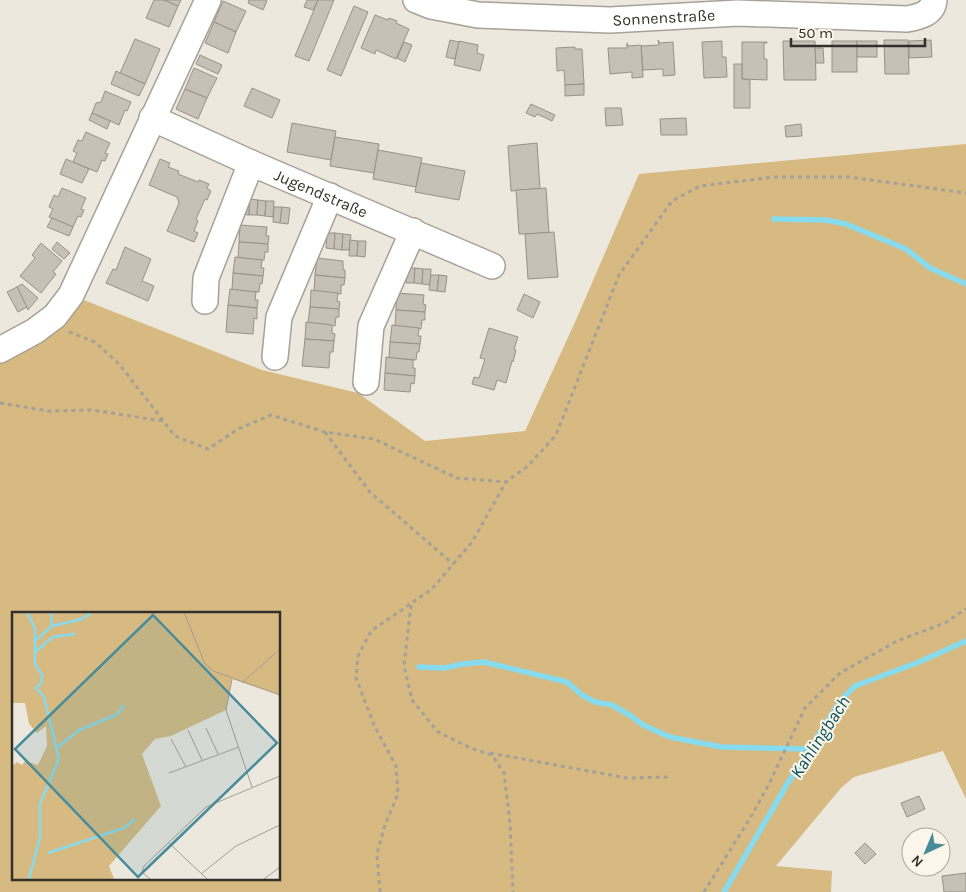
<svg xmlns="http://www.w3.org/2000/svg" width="966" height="892" font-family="Karla,sans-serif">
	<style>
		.green { fill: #d7ba81; fill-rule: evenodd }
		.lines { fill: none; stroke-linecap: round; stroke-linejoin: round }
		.stream { stroke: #87dbee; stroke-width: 5.5 }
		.building { fill: #c6c0b6; stroke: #979288 }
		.minor-casing { stroke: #a7a197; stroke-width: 28 }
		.path { stroke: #a5a199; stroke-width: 3; stroke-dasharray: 4 4; stroke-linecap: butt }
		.minor { stroke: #fff; stroke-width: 25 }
		.labels { text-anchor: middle; stroke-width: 4; stroke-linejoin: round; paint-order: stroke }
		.street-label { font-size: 16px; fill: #32302c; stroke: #fbf5ea }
		.water-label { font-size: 18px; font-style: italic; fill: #055260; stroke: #fbf5ea }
		.inset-river { fill: none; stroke: #87dbee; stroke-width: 2.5 }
		.inset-road { fill: none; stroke: #a29e96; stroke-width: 1 }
		.view { fill: #488b9b; fill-opacity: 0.15; stroke: #488b9b; stroke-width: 2.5 }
		.inset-edge { fill: none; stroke: #32302c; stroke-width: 2.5 }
	</style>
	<rect width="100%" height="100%" fill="#ede8dd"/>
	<path class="green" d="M966 144V799L943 751 854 777 841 788 776 866 832 871 831 892H0V350L71 295 262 370 358 393 425 441 525 431 576 320 639 174ZM14 613H279V878H14Z"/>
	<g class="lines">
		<g class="stream">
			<path d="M774 219 826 220 846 224 906 249 930 268 966 284"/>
			<path d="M419 667 445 668 462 664 484 662 567 682 582 695 595 702 612 705 631 716 643 725 670 737 722 747 809 749"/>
			<path d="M724 892 786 786 841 700 855 686 919 662 966 641"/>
		</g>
	</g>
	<g class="building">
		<path d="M154 0H164L178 6 169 27 146 18Z"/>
		<path d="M164 0H181L178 6Z"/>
		<path d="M249 0H265L267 1 263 10 248 3Z"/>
		<path d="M307 0H318L313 10 304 7Z"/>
		<path d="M318 0H334L309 61 295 56Z"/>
		<path d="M223 1 246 11 236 32 214 22Z"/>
		<path d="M354 6 368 12 341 76 327 70Z"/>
		<path d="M375 15 388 20 389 18 397 21 396 23 409 29 396 59 376 50 375 54 361 48Z"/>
		<path d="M214 22 236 32 228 53 205 43Z"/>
		<path d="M135 39 160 49 145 84 120 73Z"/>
		<path d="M450 40 459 42 455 59 446 57Z"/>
		<path d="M658 40 660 43 673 42 675 75 663 76V69L643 70 641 46 659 45Z"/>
		<path d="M884 40H908L909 74H885Z"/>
		<path d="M931 40 932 57 909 58V41Z"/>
		<path d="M459 41 478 45 477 53 484 55 480 71 454 65Z"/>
		<path d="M722 41V57H726L727 77 704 78 702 42Z"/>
		<path d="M783 41H815L816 80H784Z"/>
		<rect x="832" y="41" width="25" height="31"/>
		<rect x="857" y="41" width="20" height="16"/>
		<path d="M404 42 412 45 405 62 397 58Z"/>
		<path d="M742 42H767V43H764V59H767V80L742 79Z"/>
		<path d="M627 43 628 46 641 45 643 77 632 78V72L610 74 608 48H627Z"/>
		<path d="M575 47V49H582L584 84 565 85 564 70 557 71 556 48Z"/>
		<path d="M815 48H823L824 63H816Z"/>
		<path d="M200 55 222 65 218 74 196 64Z"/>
		<path d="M734 64H742V79L750 80V108H734Z"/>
		<path d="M194 68 217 78 207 98 185 89Z"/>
		<path d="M116 71 145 84 139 96 111 84Z"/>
		<path d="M584 84V95L565 96V85Z"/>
		<path d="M252 88 280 100 272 118 244 106Z"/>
		<path d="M185 89 207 98 198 119 176 109Z"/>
		<path d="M105 91 131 102 127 111 125 110 119 125 92 113 96 103 101 102Z"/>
		<path d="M531 104 555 115 552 121 537 114 535 117 526 113Z"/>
		<path d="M605 108H621L623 125 606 126Z"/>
		<path d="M92 113 110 121 107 129 89 120Z"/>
		<path d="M686 118 687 135H661L660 119Z"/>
		<path d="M292 123 336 131 331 160 287 152Z"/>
		<path d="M801 124 802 136 786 137 785 126Z"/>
		<path d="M86 132 110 143 105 153 108 154 105 161 102 160 97 172 73 162 77 153 73 151 78 140 82 141Z"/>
		<path d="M335 137 379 144 374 173 330 166Z"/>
		<path d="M537 143 540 189 511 191 508 146Z"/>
		<path d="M378 150 422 158 416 187 373 179Z"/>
		<path d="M66 159 89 169 82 183 60 174Z"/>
		<path d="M160 159 170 163 168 167 179 171 178 174 198 182 199 180 209 184 207 188 211 191 207 200 205 199 196 219 198 221 194 231 198 233 194 242 167 231 179 203 177 197 149 185Z"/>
		<path d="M421 163 465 171 459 200 415 192Z"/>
		<path d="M62 188 86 198 81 209 84 210 81 217 78 216 73 227 49 217 53 209 49 207 54 195 58 197Z"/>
		<path d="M546 188 549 233 519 234 516 190Z"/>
		<path d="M242 199H250L249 215 241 214Z"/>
		<path d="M250 199 258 200 257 215H249Z"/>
		<path d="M258 200 266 201 265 216 257 215Z"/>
		<path d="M266 201H274L273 217 265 216Z"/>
		<path d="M274 207H282L280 223 273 222Z"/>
		<path d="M282 207 290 208 288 224 280 223Z"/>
		<path d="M52 218 73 227 69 236 47 227Z"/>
		<path d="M240 225 267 227 266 236H269L268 244 239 242Z"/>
		<path d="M554 232 558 277 528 279 525 234Z"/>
		<path d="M327 233H335L334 249 326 248Z"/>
		<path d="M335 233 343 234 342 250 334 249Z"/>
		<path d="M343 234 351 235 349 250H342Z"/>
		<path d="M350 240 358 241 357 256H349Z"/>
		<path d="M358 241H366L365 257 357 256Z"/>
		<path d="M57 242 70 253 64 259 52 249Z"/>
		<path d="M239 242 268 244V252H265L264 260 238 258Z"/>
		<path d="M41 243 62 261 53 272 56 274 41 293 20 276 35 258 32 255Z"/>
		<path d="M125 247 151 259 142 281 154 286 148 301 106 283 113 269 116 270Z"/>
		<path d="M235 257 262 260 261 268H264L263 276 233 273Z"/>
		<path d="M317 258 343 261V270H345V278L315 275Z"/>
		<path d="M407 268H415L414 283H406Z"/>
		<path d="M415 268 423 269 422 284 414 283Z"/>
		<path d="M423 269H431L430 285 422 284Z"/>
		<path d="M233 273 263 276 262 284 260 283 259 292 232 290Z"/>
		<path d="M315 275 345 278 344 285H341V294L314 291Z"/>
		<path d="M431 275H439L437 291 429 290Z"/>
		<path d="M439 275 447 276 445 292 437 291Z"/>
		<path d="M22 284 38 298 28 310 17 287Z"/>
		<path d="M17 287 27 307 18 312 7 292Z"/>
		<path d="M230 289 256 292 255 300H258L257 308 228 305Z"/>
		<path d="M311 290 338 293 337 301 340 302 339 309 310 307Z"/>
		<path d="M397 293 424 295 423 304 426 305 425 312 396 310Z"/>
		<path d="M524 294 540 302 533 318 517 310Z"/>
		<path d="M228 305 257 308V319L254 318 253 334 226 332Z"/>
		<path d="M310 307 339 309V317H336L335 326 308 323Z"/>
		<path d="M396 310 425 312V320H422L421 329 395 326Z"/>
		<path d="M306 322 332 325V333L335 334 334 341 305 339Z"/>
		<path d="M392 325 419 328 418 336H421L420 344 390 342Z"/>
		<path d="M489 328 518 337 514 349 516 350 513 362 512 361 506 383 497 380 494 390 472 384 474 377 479 378 485 359 480 358Z"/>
		<path d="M305 339 334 341 333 352H330L329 368 302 366Z"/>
		<path d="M390 342 420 344 419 352H417L416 360 389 358Z"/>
		<path d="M386 357 413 360V368H415V376L385 373Z"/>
		<path d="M385 373 415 376 414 384 411 383 410 392 384 390Z"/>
		<path d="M919 796 925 809 907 817 901 803Z"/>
		<path d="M865 843 876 854 865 864 855 853Z"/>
		<path d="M966 873V892H944L942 876Z"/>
	</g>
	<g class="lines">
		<defs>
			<g id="minor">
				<path id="s1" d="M416 0 431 6 478 15 610 20 738 13 907 19C918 17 933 14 934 0"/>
				<path id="s2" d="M152 118 251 163 492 266"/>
				<path d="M205 301 206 278 251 163"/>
				<path d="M0 350 35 331 55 316 71 295 208 0"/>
				<path d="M275 357 279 317 330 196"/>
				<path d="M366 382 371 326 413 231"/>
			</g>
		</defs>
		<use href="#minor" class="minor-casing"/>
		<g class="path">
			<path d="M69 332 95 342 120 365 175 436 208 449 238 429 271 415 325 432 374 439 457 478 506 482"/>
			<path d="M0 403 48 411 92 410 163 421"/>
			<path d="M325 432 370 492 453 564"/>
			<path d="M411 605 404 666 412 700 438 732 471 748 492 755 504 773 510 823 513 892"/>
			<path d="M490 753 627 778 669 777"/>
			<path d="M380 892 377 854 385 825 398 794 396 766 374 725 356 678 358 656 371 631 432 589 472 542 506 482 528 466 556 435 619 275 672 201 700 186 774 177H849L966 193"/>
			<path d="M704 892 752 815 769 784 805 708 840 673 897 641 945 623 966 609"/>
		</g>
		<use href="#minor" class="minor"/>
	</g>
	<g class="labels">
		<g class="street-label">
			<text dy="6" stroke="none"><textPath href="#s1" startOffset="250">Sonnenstraße</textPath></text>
			<text dy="6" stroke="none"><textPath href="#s2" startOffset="185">Jugendstraße</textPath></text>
		</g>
		<g class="water-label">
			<text transform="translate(820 737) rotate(-57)" y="6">Kahlingbach</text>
		</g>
	</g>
	<g transform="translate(12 612)">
		<rect width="268" height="268" fill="#ede8dd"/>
		<path d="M0 0H267V83L220 67 214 98 159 124 143 127 130 142 149 194 97 254 102 267H0V154L5 150 10 153 13 149 26 153 35 134 34 114 25 121 17 112 13 91H0Z" fill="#d7ba81"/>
		<path class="inset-river" d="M15 0 23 17V52L30 63 29 71 24 76 32 85 47 147 28 192V225L17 267M40 14 70 7 80 0M24 28 40 14 39 0M24 39 41 25 63 22M45 136 67 118 104 103 112 93M36 241 112 216 123 207"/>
		<path class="inset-road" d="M172 0 193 52 201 59 268 83M220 67 214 98 240 175M230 71 268 37M194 116 206 142M176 118 190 148M159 127 174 155M157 161 227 135M157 231 195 267M189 262 224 234 268 213M138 267 130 260 132 254 194 195 268 164M252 267 268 255"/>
		<path class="view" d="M141 3 265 131 126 265 3 137Z"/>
		<rect width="268" height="268" class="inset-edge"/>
	</g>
	<g transform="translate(926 852) rotate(224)"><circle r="24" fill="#fbf5ea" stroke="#aba69e"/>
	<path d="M0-4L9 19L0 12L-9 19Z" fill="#488b9b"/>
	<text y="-8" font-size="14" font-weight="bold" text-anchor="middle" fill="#32302c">N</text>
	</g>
	<path d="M791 38v8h134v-8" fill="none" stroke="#32302c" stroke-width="2.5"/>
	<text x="798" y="38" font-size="15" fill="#32302c" stroke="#fbf5ea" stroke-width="4" paint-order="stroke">50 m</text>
</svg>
